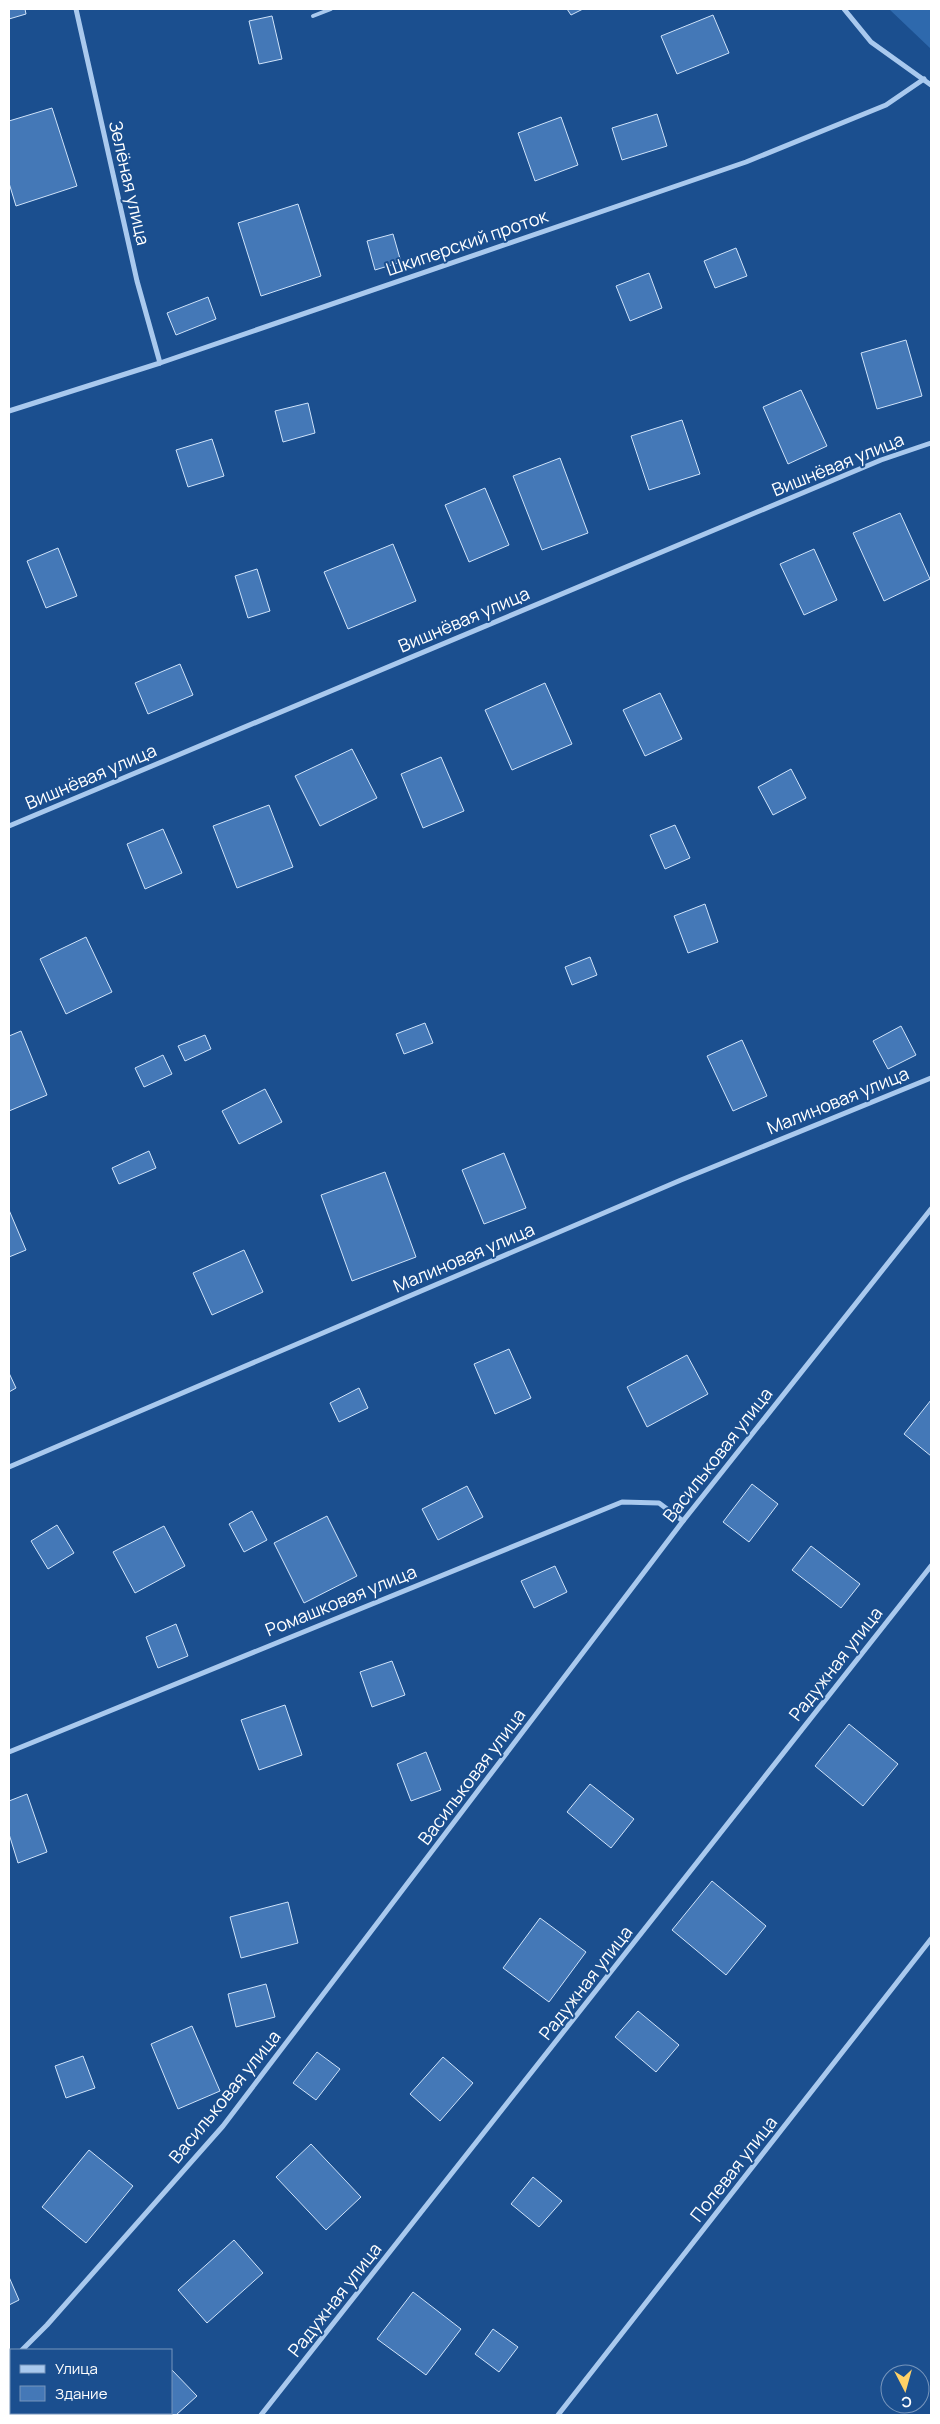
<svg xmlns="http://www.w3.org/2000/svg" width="940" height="2424" font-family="Manrope,sans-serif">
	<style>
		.green { fill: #2e69ad }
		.building { fill: #4478b7; stroke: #cfe3fa }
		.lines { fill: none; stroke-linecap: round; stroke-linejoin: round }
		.lane { stroke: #a9c9ee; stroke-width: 4 }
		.street { stroke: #a9c9ee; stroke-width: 5 }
		.labels { text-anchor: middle; stroke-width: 4; stroke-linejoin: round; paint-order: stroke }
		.street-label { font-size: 18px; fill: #fff; stroke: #1b4f8f }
	</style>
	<rect width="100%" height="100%" fill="#1b4f8f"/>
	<path class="green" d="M889 9H931V49Z"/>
	<g class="building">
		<path d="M9 9H25L26 14 9 19Z"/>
		<path d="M567 9H583L571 15Z"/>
		<path d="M713 15 729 53 677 74 661 36Z"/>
		<path d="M272 16 282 59 259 64 249 21Z"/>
		<path d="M52 108 77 186 16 206 9 183V121Z"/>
		<path d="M657 114 667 146 622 160 612 128Z"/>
		<path d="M561 117 578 165 535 181 518 133Z"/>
		<path d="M298 204 321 276 261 296 238 223Z"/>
		<path d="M393 234 401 262 375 270 367 241Z"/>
		<path d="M736 248 747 276 715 288 704 261Z"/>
		<path d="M649 273 662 308 630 321 616 286Z"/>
		<path d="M208 297 216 319 176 335 167 313Z"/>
		<path d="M906 340 922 396 877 409 861 353Z"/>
		<path d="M801 390 827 446 788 464 763 407Z"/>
		<path d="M308 403 315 433 283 442 275 411Z"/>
		<path d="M682 420 700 474 649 490 631 436Z"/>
		<path d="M212 439 224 476 188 487 176 450Z"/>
		<path d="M560 458 588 533 542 550 513 476Z"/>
		<path d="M485 488 509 545 469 562 445 505Z"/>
		<path d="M900 513 930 579 884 601 853 533Z"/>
		<path d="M393 544 416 601 348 629 324 572Z"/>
		<path d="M58 548 77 596 46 608 27 561Z"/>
		<path d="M814 549 837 600 804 615 780 564Z"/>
		<path d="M257 569 270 611 248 618 235 576Z"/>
		<path d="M180 664 193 695 148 714 135 683Z"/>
		<path d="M545 683 572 744 512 770 485 710Z"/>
		<path d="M660 693 682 739 645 756 623 710Z"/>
		<path d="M352 749 377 798 320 826 295 776Z"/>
		<path d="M441 757 464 811 423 828 401 774Z"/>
		<path d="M791 769 806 798 773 815 758 787Z"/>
		<path d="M269 805 293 867 237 888 213 826Z"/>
		<path d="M675 825 690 858 665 869 650 835Z"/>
		<path d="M163 829 182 873 145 889 127 844Z"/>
		<path d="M705 904 718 942 688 953 674 916Z"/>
		<path d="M86 937 112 992 66 1014 40 959Z"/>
		<path d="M590 957 597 975 572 985 565 967Z"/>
		<path d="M425 1023 433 1043 404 1054 396 1034Z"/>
		<path d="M901 1026 916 1055 888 1069 873 1041Z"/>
		<path d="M21 1031 47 1095 9 1111V1036Z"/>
		<path d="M205 1035 211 1049 185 1061 178 1046Z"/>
		<path d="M742 1040 767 1096 733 1111 707 1056Z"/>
		<path d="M163 1055 172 1074 144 1087 135 1068Z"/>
		<path d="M265 1089 282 1122 239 1144 222 1111Z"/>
		<path d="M149 1151 156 1168 119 1184 112 1168Z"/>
		<path d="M504 1153 526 1208 484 1224 462 1170Z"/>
		<path d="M385 1172 416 1257 352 1281 321 1195Z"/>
		<path d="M9 1210 26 1250 9 1257Z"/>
		<path d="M244 1250 263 1292 212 1315 193 1273Z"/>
		<path d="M509 1349 531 1398 495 1414 474 1364Z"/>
		<path d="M687 1355 708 1394 647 1427 627 1387Z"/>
		<path d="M9 1373 16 1388 9 1392Z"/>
		<path d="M359 1388 368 1408 339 1422 330 1403Z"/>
		<path d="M931 1400V1456L904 1434Z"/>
		<path d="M752 1484 778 1504 749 1542 723 1522Z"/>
		<path d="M467 1486 483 1517 438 1540 422 1509Z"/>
		<path d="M252 1511 267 1540 244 1552 229 1524Z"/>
		<path d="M327 1516 357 1576 304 1603 274 1543Z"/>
		<path d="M57 1525 74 1553 48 1569 31 1541Z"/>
		<path d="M164 1526 185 1566 135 1593 113 1552Z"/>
		<path d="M811 1546 860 1584 841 1608 792 1570Z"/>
		<path d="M555 1566 567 1592 534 1608 521 1581Z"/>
		<path d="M176 1624 188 1656 158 1668 146 1637Z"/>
		<path d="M392 1661 405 1695 372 1707 360 1672Z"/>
		<path d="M285 1705 302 1755 259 1770 241 1720Z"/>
		<path d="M849 1724 898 1764 863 1806 815 1766Z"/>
		<path d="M426 1752 441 1790 411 1801 397 1764Z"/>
		<path d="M590 1784 634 1819 611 1848 567 1812Z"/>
		<path d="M27 1794 47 1852 18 1863 9 1834V1801Z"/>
		<path d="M712 1881 766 1926 726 1975 672 1930Z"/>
		<path d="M288 1902 298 1943 241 1958 230 1917Z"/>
		<path d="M540 1918 586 1952 549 2002 503 1968Z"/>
		<path d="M266 1984 275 2017 236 2027 228 1994Z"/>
		<path d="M638 2011 679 2045 656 2072 615 2037Z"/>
		<path d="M192 2026 220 2091 178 2109 151 2044Z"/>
		<path d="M317 2052 340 2069 316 2100 293 2083Z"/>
		<path d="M83 2056 95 2088 66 2098 55 2066Z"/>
		<path d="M443 2057 473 2083 440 2121 410 2094Z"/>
		<path d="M311 2144 361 2197 326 2230 276 2177Z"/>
		<path d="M89 2150 133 2186 86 2243 42 2207Z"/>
		<path d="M533 2177 562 2201 539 2227 511 2204Z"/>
		<path d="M234 2240 263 2273 207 2323 178 2290Z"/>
		<path d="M9 2277 19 2300 9 2305Z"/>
		<path d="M413 2292 461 2329 426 2375 377 2339Z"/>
		<path d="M493 2329 518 2347 499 2372 475 2354Z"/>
		<path d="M171 2369 197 2396 176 2415H144L142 2413H171Z"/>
	</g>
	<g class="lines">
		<path class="lane" d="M313 16 331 9"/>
		<g class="street">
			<path d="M76 9 137 281 160 363"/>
			<path d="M844 9 871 42 931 85"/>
			<path d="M9 411 160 363 746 162 886 105 924 79"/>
			<path d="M9 826 881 460 931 443"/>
			<path d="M9 1467 681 1180 931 1078"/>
			<path d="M9 1752 622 1502 659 1503 683 1521"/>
			<path d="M22 2350 47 2325 223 2126 683 1521 931 1209"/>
			<path d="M9 2364 11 2361"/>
			<path d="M261 2415 931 1566"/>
			<path d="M558 2415 931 1939"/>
		</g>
	</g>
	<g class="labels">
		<g class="street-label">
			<text transform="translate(129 183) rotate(77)" y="6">Зелёная улица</text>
			<text transform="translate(467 243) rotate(-19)" y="6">Шкиперский проток</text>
			<text transform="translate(838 465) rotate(-22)" y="6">Вишнёвая улица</text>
			<text transform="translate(464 620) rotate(-23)" y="6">Вишнёвая улица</text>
			<text transform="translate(91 777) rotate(-23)" y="6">Вишнёвая улица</text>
			<text transform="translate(838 1101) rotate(-22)" y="6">Малиновая улица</text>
			<text transform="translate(464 1258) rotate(-23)" y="6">Малиновая улица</text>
			<text transform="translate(718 1455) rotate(-52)" y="6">Васильковая улица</text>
			<text transform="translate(341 1601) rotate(-22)" y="6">Ромашковая улица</text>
			<text transform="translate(836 1664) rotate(-52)" y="6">Радужная улица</text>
			<text transform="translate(472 1777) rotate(-53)" y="6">Васильковая улица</text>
			<text transform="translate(586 1983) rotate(-52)" y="6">Радужная улица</text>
			<text transform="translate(225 2097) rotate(-51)" y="6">Васильковая улица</text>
			<text transform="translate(734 2169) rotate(-52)" y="6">Полевая улица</text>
			<text transform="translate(335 2300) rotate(-52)" y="6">Радужная улица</text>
		</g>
	</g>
	<rect width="940" height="2424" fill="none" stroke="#ffffff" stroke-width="20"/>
	<rect x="10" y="2349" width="162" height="65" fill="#1b4f8f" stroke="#7695bc"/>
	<rect x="20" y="2365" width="25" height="8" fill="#a9c9ee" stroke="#7695bc"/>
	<text x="55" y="2374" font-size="15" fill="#ffffff">Улица</text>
	<rect x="20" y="2386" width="25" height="15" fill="#4478b7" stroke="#7695bc"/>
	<text x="55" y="2399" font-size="15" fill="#ffffff">Здание</text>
	<g transform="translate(905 2389) rotate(174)"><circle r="24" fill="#1b4f8f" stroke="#7695bc"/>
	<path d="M0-4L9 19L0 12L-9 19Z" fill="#ffd166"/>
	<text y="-8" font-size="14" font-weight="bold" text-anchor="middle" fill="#ffffff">С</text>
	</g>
</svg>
